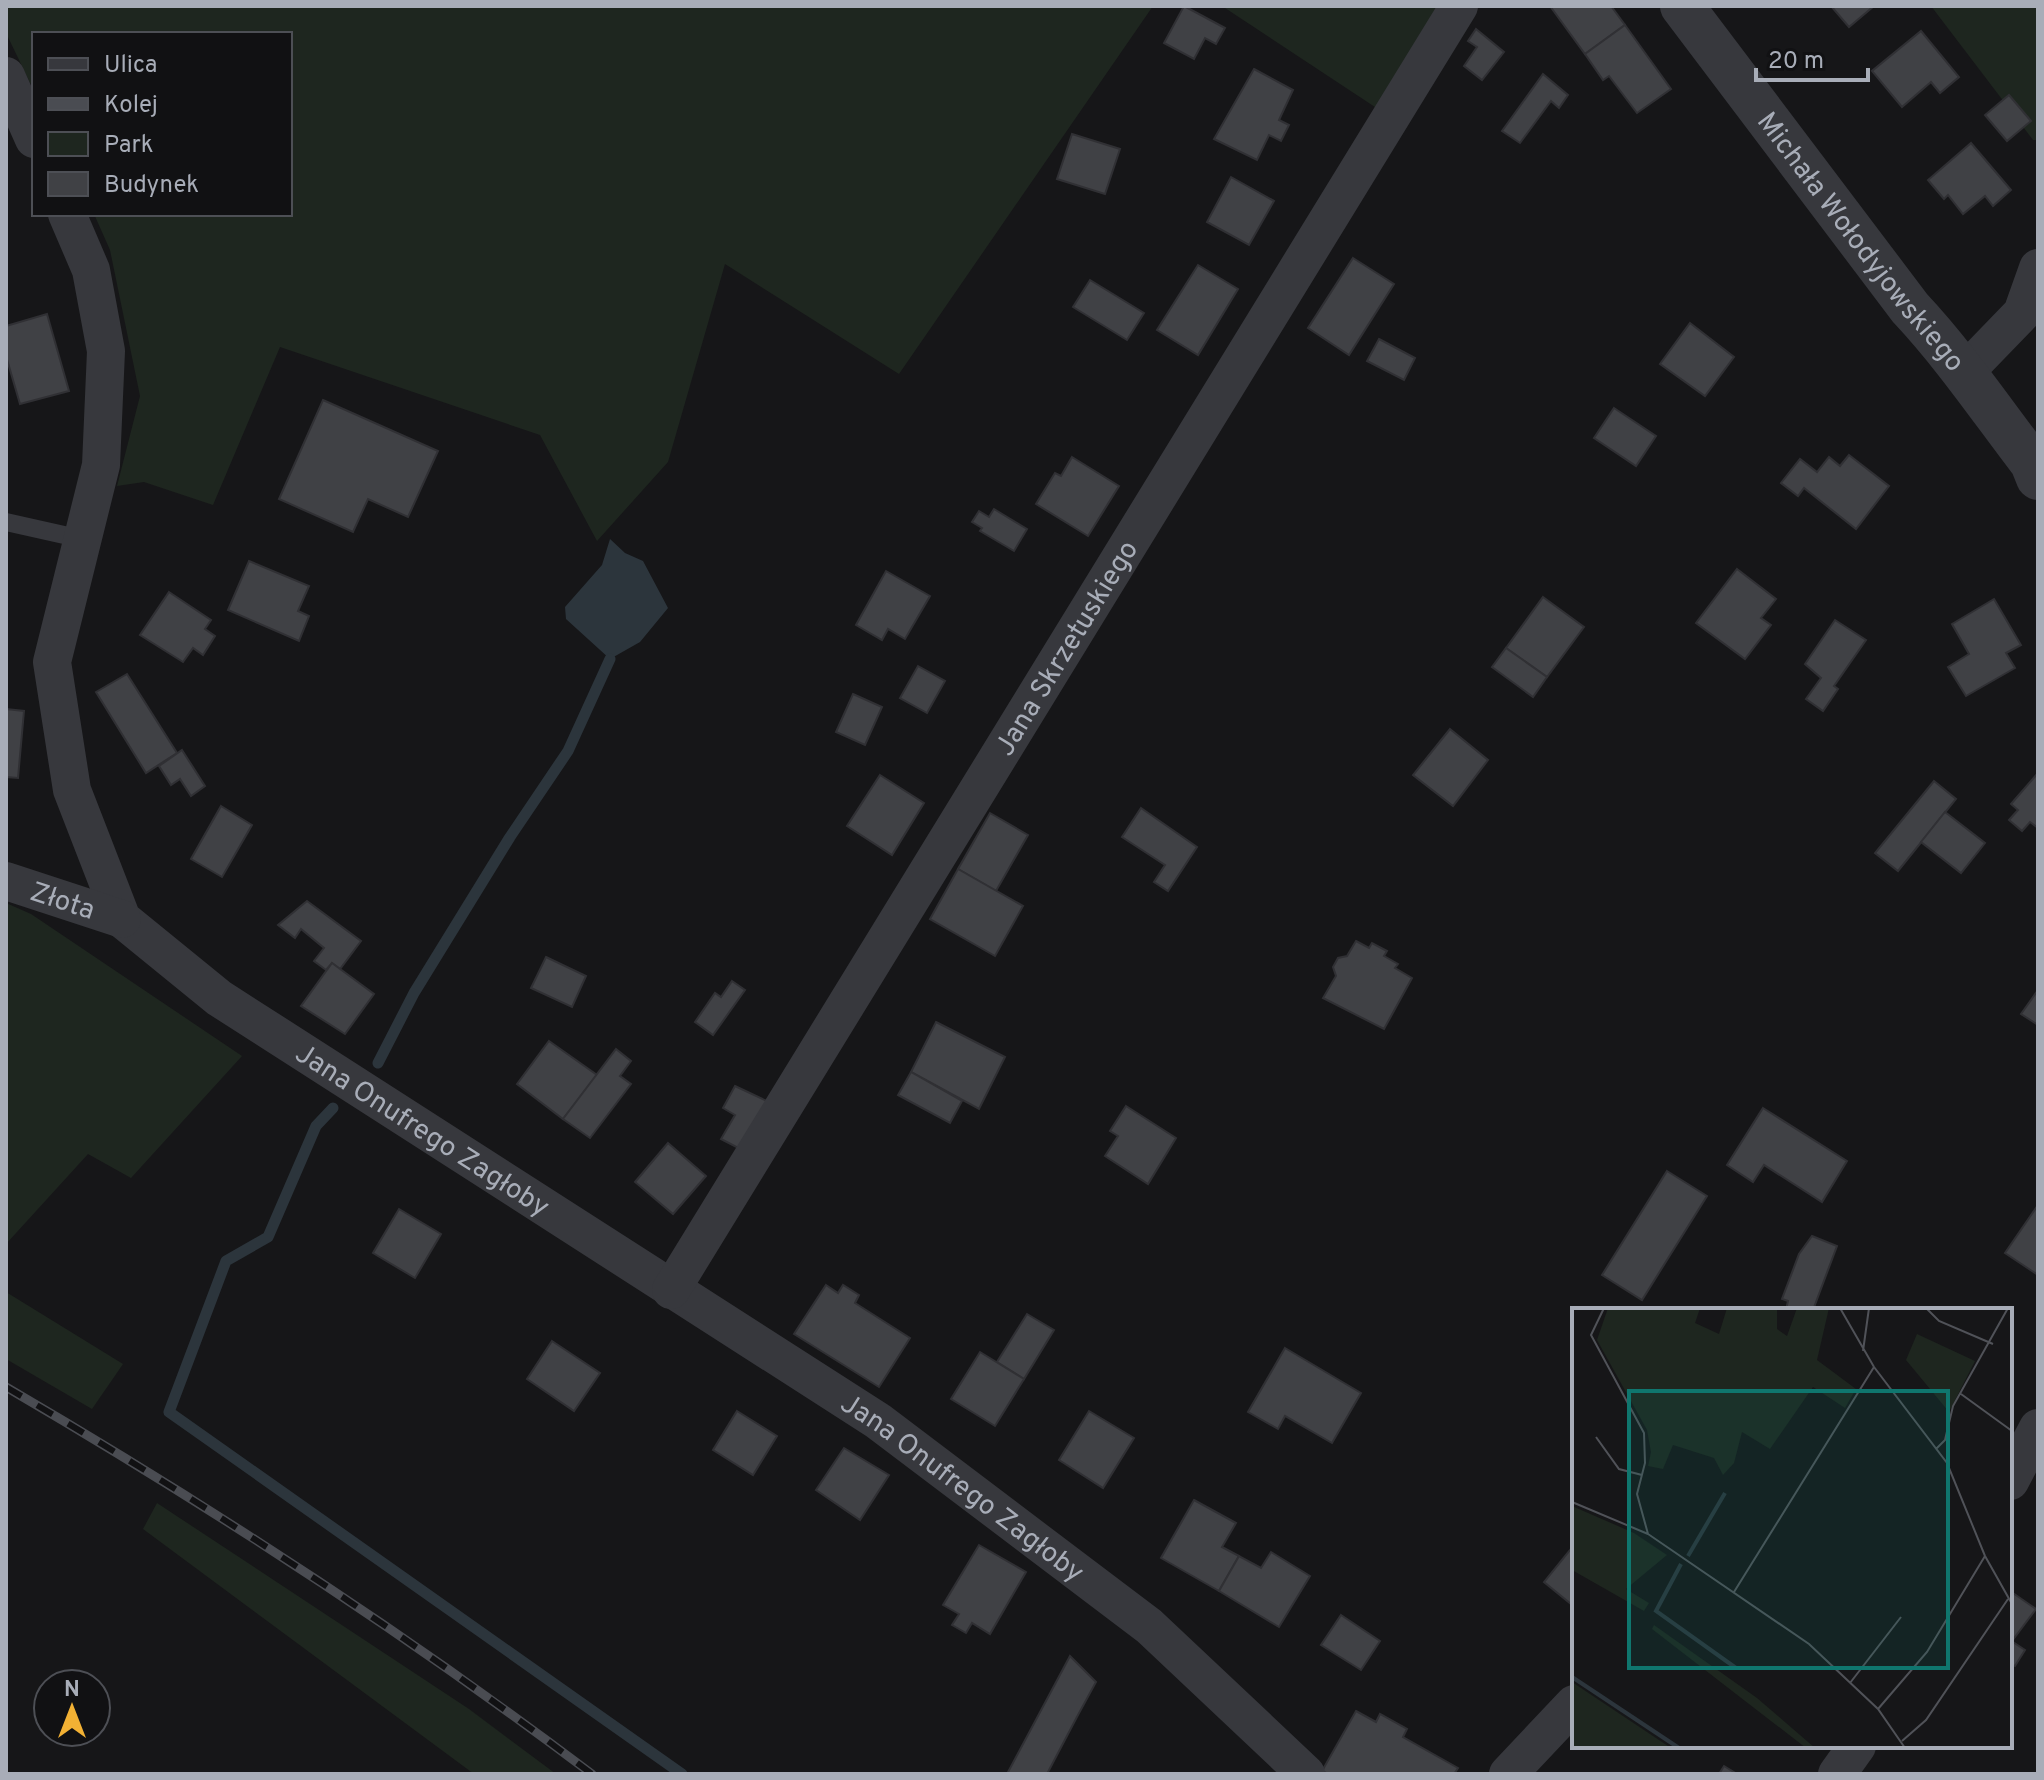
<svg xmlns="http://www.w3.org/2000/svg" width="2044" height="1780" font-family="Overpass,sans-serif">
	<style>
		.green { fill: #1e261f }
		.water { fill: #2c353c }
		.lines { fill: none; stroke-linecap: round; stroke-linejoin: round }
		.stream { stroke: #2c353c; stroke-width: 11 }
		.building { fill: #404145; stroke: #303034; stroke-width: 2 }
		.service { stroke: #37383d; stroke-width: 18 }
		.minor { stroke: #37383d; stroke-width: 38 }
		.tertiary { stroke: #37383d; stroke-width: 44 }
		.rail-casing { stroke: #4a4c52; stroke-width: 9 }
		.rail { stroke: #111113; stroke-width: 6; stroke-dasharray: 18; stroke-linecap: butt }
		.labels { text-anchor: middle; stroke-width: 8; stroke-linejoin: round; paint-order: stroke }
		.street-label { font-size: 28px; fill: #a8adb8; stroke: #111113 }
		.inset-river { fill: none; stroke: #2c353c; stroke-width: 4 }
		.inset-road { fill: none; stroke: #505258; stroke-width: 2 }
		.view { fill: #0f766e; fill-opacity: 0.15; stroke: #0f766e; stroke-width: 4 }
		.inset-edge { fill: none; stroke: #a8adb8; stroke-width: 4 }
	</style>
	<rect width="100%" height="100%" fill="#161618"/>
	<g class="green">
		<path d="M6 6H1153L899 374 725 264 668 462 597 541 540 435 280 347 213 505 144 482 117 486 140 396 110 250 94 214H290V34H34V91L6 33Z"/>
		<path d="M1222 6H1444L1381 111Z"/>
		<path d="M1931 6H2038V140H2033Z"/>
		<path d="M6 903 31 914 242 1056 131 1178 88 1154 6 1244Z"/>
		<path d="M6 1292 123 1364 92 1409 6 1359Z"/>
		<path d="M157 1503 469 1709 556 1774H474L143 1529Z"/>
	</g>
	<path class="water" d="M610 539 625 553 643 561 668 608 640 642 610 659 566 619 565 607 602 565Z"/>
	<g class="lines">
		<g class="stream">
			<path d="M378 1063 414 993 510 837 568 751 610 659"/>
			<path d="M333 1108 316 1126 268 1237 226 1261 169 1412 682 1774"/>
		</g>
	</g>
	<g class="building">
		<path d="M1184 6 1225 28 1216 44 1205 38 1194 59 1164 43Z"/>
		<path d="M1550 6H1611L1625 25 1585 54Z"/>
		<path d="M1831 6H1874L1849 27Z"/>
		<path d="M1625 25 1671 89 1637 113 1609 76 1603 80 1585 54Z"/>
		<path d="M1476 29 1504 52 1482 80 1464 66 1477 47 1468 41Z"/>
		<path d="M1921 31 1959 77 1940 93 1931 82 1902 107 1872 71Z"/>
		<path d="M1254 69 1293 90 1279 120 1289 125 1281 141 1269 135 1257 160 1214 139Z"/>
		<path d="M1543 74 1568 95 1559 108 1551 101 1520 143 1502 131Z"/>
		<path d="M2009 95 2031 121 2007 141 1985 115Z"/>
		<path d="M1072 134 1120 149 1105 194 1057 179Z"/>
		<path d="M1971 143 2011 190 1993 206 1985 196 1963 214 1948 195 1944 199 1928 180Z"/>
		<path d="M1231 177 1274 201 1249 245 1207 222Z"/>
		<path d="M1353 258 1394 284 1349 355 1308 328Z"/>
		<path d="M1198 265 1238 289 1198 355 1157 330Z"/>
		<path d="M1090 280 1144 313 1127 340 1073 307Z"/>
		<path d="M47 314 69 391 20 404 6 356V326Z"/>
		<path d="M1690 323 1734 357 1705 396 1660 364Z"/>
		<path d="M1379 339 1415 358 1404 380 1367 361Z"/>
		<path d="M323 400 438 451 408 517 368 499 353 532 279 499Z"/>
		<path d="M1614 408 1656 436 1636 466 1594 438Z"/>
		<path d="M1849 455 1889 486 1856 529 1804 488 1798 496 1781 483 1800 459 1817 472 1829 457 1840 466Z"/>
		<path d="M1072 457 1119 486 1088 536 1036 504 1055 473 1061 476Z"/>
		<path d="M994 509 1027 529 1014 551 980 531 982 528 972 522 979 511 989 517Z"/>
		<path d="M249 561 309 586 298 611 309 616 299 641 228 610Z"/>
		<path d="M1737 569 1776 599 1761 618 1771 625 1745 659 1696 623Z"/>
		<path d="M886 571 930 596 905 639 888 629 882 640 856 625Z"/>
		<path d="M169 592 211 620 205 629 215 636 203 655 193 648 183 662 140 635Z"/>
		<path d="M1543 597 1584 627 1547 677 1506 648Z"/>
		<path d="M1994 599 2021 645 2006 653 2015 668 1966 696 1948 667 1969 654 1952 624Z"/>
		<path d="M1835 620 1866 640 1834 686 1838 689 1823 711 1806 699 1821 678 1805 664Z"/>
		<path d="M1506 648 1547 677 1533 697 1492 667Z"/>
		<path d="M918 666 945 681 927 713 900 698Z"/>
		<path d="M127 674 177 753 146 773 96 692Z"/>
		<path d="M853 694 882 707 865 745 836 732Z"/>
		<path d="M6 709 24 711 18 778 6 777Z"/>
		<path d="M1450 729 1488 760 1453 806 1413 775Z"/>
		<path d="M182 750 205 786 191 796 180 779 171 785 159 766Z"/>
		<path d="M2038 773V828L2030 822 2022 831 2009 820 2018 810 2011 804Z"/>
		<path d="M880 775 924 803 892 855 847 826Z"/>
		<path d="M1934 781 1956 799 1898 871 1875 853Z"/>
		<path d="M221 806 252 825 222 877 191 859Z"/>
		<path d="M1141 808 1197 847 1168 891 1154 882 1165 865 1122 837Z"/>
		<path d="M1945 812 1985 843 1961 873 1921 842Z"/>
		<path d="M990 813 1028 835 996 891 958 869Z"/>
		<path d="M958 869 1023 906 995 956 930 919Z"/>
		<path d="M307 901 361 941 340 969 332 963 326 970 314 961 324 948 301 929 295 938 278 925Z"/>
		<path d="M1356 941 1369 948 1372 943 1387 951 1384 956 1398 964 1395 968 1412 978 1384 1029 1323 998 1336 976 1333 967 1338 958 1347 956Z"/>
		<path d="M546 957 586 976 572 1007 531 988Z"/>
		<path d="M332 963 374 994 345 1034 301 1006Z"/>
		<path d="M732 981 745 990 713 1035 695 1022 715 993 721 997Z"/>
		<path d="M2038 990V1025L2021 1014Z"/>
		<path d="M936 1022 1005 1057 979 1109 911 1072Z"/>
		<path d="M549 1041 597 1075 563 1119 517 1084Z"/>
		<path d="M616 1049 631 1061 620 1076 631 1084 590 1138 563 1119Z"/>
		<path d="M911 1072 962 1101 950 1123 898 1095Z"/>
		<path d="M735 1086 771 1103 744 1151 721 1139 735 1115 723 1108Z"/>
		<path d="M1126 1106 1176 1138 1148 1184 1105 1156 1118 1136 1110 1131Z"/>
		<path d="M1763 1108 1847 1161 1822 1202 1764 1165 1753 1182 1727 1165Z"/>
		<path d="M668 1143 706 1176 673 1214 635 1182Z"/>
		<path d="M1667 1171 1707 1196 1642 1300 1602 1275Z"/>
		<path d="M2038 1205V1275L2005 1253Z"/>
		<path d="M399 1209 441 1234 415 1278 373 1253Z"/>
		<path d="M1812 1236 1837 1246 1813 1310H1786L1788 1301 1782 1299 1799 1254Z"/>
		<path d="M826 1285 838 1293 843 1285 859 1295 855 1303 910 1338 879 1387 794 1334Z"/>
		<path d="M1027 1314 1054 1330 1024 1379 997 1362Z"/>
		<path d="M552 1341 600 1373 574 1411 527 1379Z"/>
		<path d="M1285 1348 1361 1393 1332 1443 1285 1416 1278 1429 1248 1412Z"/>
		<path d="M980 1352 1024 1379 995 1426 951 1399Z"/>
		<path d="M737 1411 777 1436 753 1475 713 1450Z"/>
		<path d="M1089 1411 1134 1438 1103 1488 1059 1460Z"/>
		<path d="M844 1448 889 1475 860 1520 816 1490Z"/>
		<path d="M1194 1500 1236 1523 1222 1547 1239 1556 1219 1591 1161 1558Z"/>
		<path d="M979 1545 1026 1572 990 1634 972 1623 966 1633 952 1625 959 1614 943 1605Z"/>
		<path d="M1574 1545V1600L1571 1604 1544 1582Z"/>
		<path d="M1271 1552 1310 1576 1279 1627 1219 1591 1239 1556 1261 1568Z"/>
		<path d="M2010 1591 2036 1609 2012 1641 2010 1640Z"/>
		<path d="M1341 1615 1380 1641 1361 1670 1321 1645Z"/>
		<path d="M2010 1640 2025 1650 2015 1666 2010 1663Z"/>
		<path d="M1070 1656 1096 1682 1078 1715 1047 1774H1007Z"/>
		<path d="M1356 1711 1376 1722 1380 1714 1407 1729 1403 1737 1458 1768 1454 1774H1328L1322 1771Z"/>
		<path d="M1724 1766 1737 1774H1719Z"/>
	</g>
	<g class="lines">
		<path class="service" d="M6 522 82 539"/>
		<g class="minor">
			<path d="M6 76 34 139"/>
			<path id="s1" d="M67 214 91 270 106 351 101 465 52 662 72 790 122 919 219 998 878 1421 1149 1626 1306 1774"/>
			<path d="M1963 374 2022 313 2038 268"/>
			<path id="s2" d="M6 881 122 919"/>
			<path id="s3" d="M671 1290 1459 6"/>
			<path d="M2010 1481 2038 1428"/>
			<path d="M1508 1774 1574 1704"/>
			<path d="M1837 1774 1857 1746"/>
		</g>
		<path class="tertiary" id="s4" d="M1682 6 1910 308C1955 356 1992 411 2032 463L2038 478"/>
		<defs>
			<path id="rail" d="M6 1387C208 1505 405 1633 592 1774"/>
		</defs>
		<use href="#rail" class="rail-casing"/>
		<use href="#rail" class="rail"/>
	</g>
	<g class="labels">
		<g class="street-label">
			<text dy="10" stroke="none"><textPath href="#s4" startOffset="296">Michała Wołodyjowskiego</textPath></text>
			<text dy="10" stroke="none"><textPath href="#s3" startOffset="754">Jana Skrzetuskiego</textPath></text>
			<text dy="10" stroke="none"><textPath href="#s2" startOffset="60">Złota</textPath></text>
			<text dy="10" stroke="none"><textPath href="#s1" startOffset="1096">Jana Onufrego Zagłoby</textPath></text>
			<text dy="10" stroke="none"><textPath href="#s1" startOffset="1744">Jana Onufrego Zagłoby</textPath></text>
		</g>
	</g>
	<g transform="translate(1572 1308)">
		<rect width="440" height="440" fill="#161618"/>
		<path d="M36 0H128L123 15 147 26 155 0H205V21L215 28 225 0H257L245 52 284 81 273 100 241 79 198 141 170 124 162 155 151 167 142 150 101 137 91 161 76 158 79 144 75 122 25 32ZM345 26 403 53 377 104 334 52ZM0 198 62 225 95 247 54 281 77 295 72 303 0 262ZM82 317 185 390 243 440H234L80 321ZM0 374 99 440H0Z" fill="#1e261f"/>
		<path class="inset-river" d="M116 248 153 185M109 256 84 303 164 360M0 369 107 440"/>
		<path class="inset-road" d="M32 0 19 27 72 125 73 155 65 186 76 226 237 336 306 401 333 440M268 0 302 59 375 155 413 248 440 296M354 0 367 13 421 36M291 43 297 0M389 86 440 123M24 129 47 161 70 167M364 141 373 132 381 98 436 0M0 194 76 226M162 284 302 59M278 375 329 309M306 401 355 344 413 248M330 433 354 412 436 291"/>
		<path class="view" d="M57 83H376V360H57Z"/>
		<rect width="440" height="440" class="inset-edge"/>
	</g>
	<rect width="2044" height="1780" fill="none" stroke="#a8adb8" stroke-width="16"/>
	<rect x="32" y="32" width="260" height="184" fill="#111113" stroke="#4d4f55" stroke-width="2"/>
	<rect x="48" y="58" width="40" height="12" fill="#37383d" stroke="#4d4f55" stroke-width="2"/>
	<text x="104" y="72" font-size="24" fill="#a8adb8">Ulica</text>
	<rect x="48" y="98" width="40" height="12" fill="#4a4c52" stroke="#4d4f55" stroke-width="2"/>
	<text x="104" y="112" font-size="24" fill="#a8adb8">Kolej</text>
	<rect x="48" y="132" width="40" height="24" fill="#1e261f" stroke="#4d4f55" stroke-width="2"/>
	<text x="104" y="152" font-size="24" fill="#a8adb8">Park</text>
	<rect x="48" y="172" width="40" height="24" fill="#404145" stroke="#4d4f55" stroke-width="2"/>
	<text x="104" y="192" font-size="24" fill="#a8adb8">Budynek</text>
	<g transform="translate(72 1708)"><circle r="38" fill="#111113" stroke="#4d4f55" stroke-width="2"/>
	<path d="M0-6L14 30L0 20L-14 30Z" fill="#f2b134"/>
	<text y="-12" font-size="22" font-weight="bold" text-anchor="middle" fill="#a8adb8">N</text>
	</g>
	<path d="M1756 68v12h112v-12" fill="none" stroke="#a8adb8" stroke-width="4"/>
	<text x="1768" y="68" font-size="24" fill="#a8adb8" stroke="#111113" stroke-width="6" paint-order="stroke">20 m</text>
</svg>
